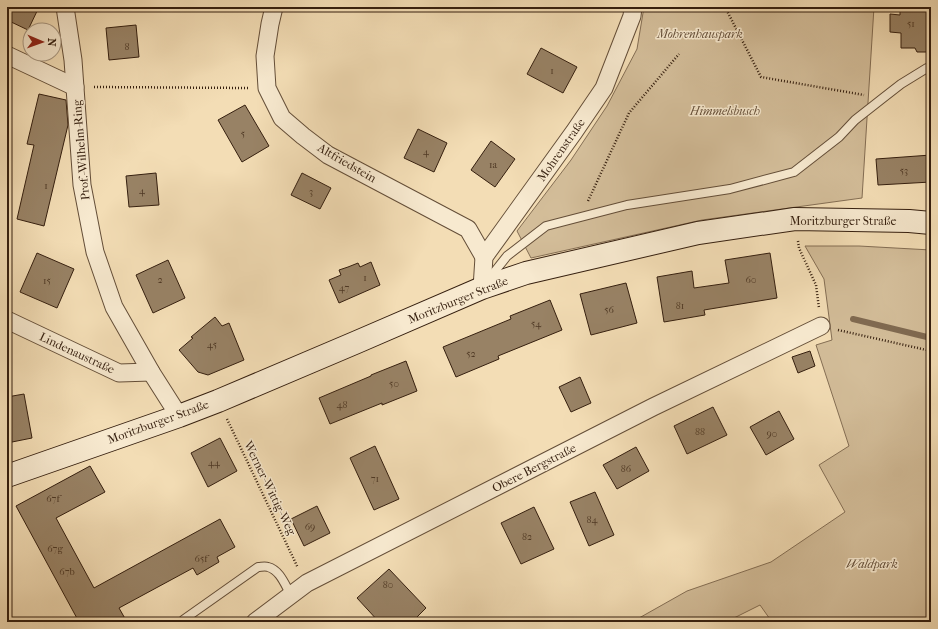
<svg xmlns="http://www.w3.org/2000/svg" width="938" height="629" font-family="'IM FELL French Canon',serif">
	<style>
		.green { fill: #d3bd99; stroke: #846e54 }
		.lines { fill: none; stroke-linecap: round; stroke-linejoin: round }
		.stream { stroke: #806a51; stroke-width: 6 }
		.building { fill: #988265; stroke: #351f0f }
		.lane-casing { stroke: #644e38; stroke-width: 10 }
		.street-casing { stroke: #644e38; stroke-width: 19 }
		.secondary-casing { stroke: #351f0f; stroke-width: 24 }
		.path { stroke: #351f0f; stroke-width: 2.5; stroke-dasharray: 1 2; stroke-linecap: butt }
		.lane { stroke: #f7e9cf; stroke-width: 8 }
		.street { stroke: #f7e9cf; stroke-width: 17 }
		.secondary { stroke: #f7e9cf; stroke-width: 22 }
		.labels { text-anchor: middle; stroke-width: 3; stroke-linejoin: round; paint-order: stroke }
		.number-label { font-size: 10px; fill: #4e3824 }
		.park-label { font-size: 12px; font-style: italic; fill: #644e38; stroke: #f7e9cf }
		.street-label { font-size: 12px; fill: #351f0f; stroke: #f7e9cf }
	</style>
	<rect width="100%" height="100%" fill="#f3ddb5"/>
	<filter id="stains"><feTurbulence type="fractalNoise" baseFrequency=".005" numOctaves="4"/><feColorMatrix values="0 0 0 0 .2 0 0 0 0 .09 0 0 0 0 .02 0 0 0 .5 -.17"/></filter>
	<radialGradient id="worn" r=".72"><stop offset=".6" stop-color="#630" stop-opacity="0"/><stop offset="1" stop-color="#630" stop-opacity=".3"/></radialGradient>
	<g class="green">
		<path d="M644 7H874L862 198 702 220 531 258 517 231 571 160 607 106 637 49Z"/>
		<path d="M805 246H859L931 250V622H772L760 605 726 622H632L687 591 771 562 845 512 819 465 849 446 816 345 832 340 824 279Z"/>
	</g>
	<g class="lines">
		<path class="stream" d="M853 319 931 338"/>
	</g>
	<g class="building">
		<path d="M7 7H39L28 30 7 20Z"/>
		<path d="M900 7H931V42L927 52H917L915 48H901V33L890 32V14L900 15Z"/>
		<path d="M136 25 139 57 109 60 106 28Z"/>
		<path d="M541 48 577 67 563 93 527 74Z"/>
		<path d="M39 94 66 100 68 125 44 226 17 219 34 145 27 144Z"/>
		<path d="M245 105 269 146 242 162 218 120Z"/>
		<path d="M418 129 447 143 434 172 404 158Z"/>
		<path d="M491 141 515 159 495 187 471 170Z"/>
		<path d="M931 155V182L878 185 876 159Z"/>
		<path d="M156 173 159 205 129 207 126 176Z"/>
		<path d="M302 173 331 188 320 209 291 195Z"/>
		<path d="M37 253 74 269 57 308 20 292Z"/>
		<path d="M770 253 777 298 704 310 705 315 664 322 657 277 692 271 694 288 729 283 725 260Z"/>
		<path d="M168 260 185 298 153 313 136 275Z"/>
		<path d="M371 262 380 285 339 303 329 280 341 275 339 270 348 267 358 263 360 267Z"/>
		<path d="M626 283 637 323 591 335 580 294Z"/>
		<path d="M550 300 562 330 498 356 499 359 456 377 443 347 511 319 510 316Z"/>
		<path d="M215 317 222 326 229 323 244 360 208 375 198 372 179 350 193 338 191 337Z"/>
		<path d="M810 351 815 366 798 373 792 357Z"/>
		<path d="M406 361 417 391 382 405V403L330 424 319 398 371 376V375Z"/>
		<path d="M580 377 591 403 571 412 559 387Z"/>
		<path d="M24 394 32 438 7 443V397Z"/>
		<path d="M713 407 727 435 687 454 674 426Z"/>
		<path d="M779 411 794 439 766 455 750 427Z"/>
		<path d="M220 438 237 471 208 487 191 453Z"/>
		<path d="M375 446 399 499 374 510 350 458Z"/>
		<path d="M636 447 649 471 617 489 603 465Z"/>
		<path d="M90 466 105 492 56 518 94 588 220 519 235 547 217 557 219 562 197 575 193 568 119 608 127 622H79L16 506Z"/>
		<path d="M595 492 614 535 589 546 570 502Z"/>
		<path d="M317 506 330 533 304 546 291 519Z"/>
		<path d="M534 507 554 549 521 564 501 523Z"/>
		<path d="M389 569 426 608 412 622H379L357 598Z"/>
	</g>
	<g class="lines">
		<defs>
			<g id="lane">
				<path d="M488 280 507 256 546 226 627 205 730 189 794 172 839 137 855 120 883 98 901 84 927 68H931"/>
				<path d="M183 620 258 567C261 567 265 566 268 567 280 570 285 585 291 595"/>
			</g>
			<g id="street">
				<path d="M65 7 73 60 82 185 95 252 114 307 151 372 179 416"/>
				<path d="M274 7 270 24 265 56 267 88 282 118 303 136 328 155 468 229 484 257"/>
				<path d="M7 55 75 87"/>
				<path d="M482 288 484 257 574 132 604 88 632 16 633 7"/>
				<path d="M7 320 119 373 151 372"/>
				<path d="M255 622 307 583 653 407 821 326"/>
			</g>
			<path id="secondary" d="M7 476 179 416 218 401 357 342 482 288 526 273 698 233 795 219 909 221 931 223"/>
		</defs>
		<use href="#lane" class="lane-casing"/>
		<use href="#street" class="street-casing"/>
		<use href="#secondary" class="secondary-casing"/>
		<g class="path">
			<path d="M725 7 761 77 864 95"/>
			<path d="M94 87 249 88"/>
			<path d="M588 201 629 113 679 54"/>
			<path d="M798 241 799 248 816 285 819 308"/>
			<path d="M838 330 931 351"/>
			<path d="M227 419 298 568"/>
		</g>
		<use href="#lane" class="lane"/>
		<use href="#street" class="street"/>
		<use href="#secondary" class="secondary"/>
	</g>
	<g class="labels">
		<g class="number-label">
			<text x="911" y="27">51</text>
			<text x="127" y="50">8</text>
			<text x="552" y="74">1</text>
			<text x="243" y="137">5</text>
			<text x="426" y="155">4</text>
			<text x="493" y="168">1a</text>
			<text x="904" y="174">53</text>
			<text x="46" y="189">1</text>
			<text x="142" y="194">4</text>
			<text x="311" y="195">3</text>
			<text x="365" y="281">1</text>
			<text x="160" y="283">2</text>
			<text x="751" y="283">60</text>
			<text x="47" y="284">15</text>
			<text x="344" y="291">47</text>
			<text x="680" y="309">81</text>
			<text x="609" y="313">56</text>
			<text x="536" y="327">54</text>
			<text x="212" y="348">45</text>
			<text x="471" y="357">52</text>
			<text x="394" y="387">50</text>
			<text x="342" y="408">48</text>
			<text x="700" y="435">88</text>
			<text x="772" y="437">90</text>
			<text x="214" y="466">44</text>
			<text x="626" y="472">86</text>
			<text x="375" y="482">71</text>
			<text x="53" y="502">67f</text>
			<text x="592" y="523">84</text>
			<text x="310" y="530">69</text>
			<text x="527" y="540">82</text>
			<text x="55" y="552">67g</text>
			<text x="201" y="562">65f</text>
			<text x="67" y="575">67b</text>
			<text x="388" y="588">80</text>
		</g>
		<g class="park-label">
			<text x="700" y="38">Mohrenhauspark</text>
			<text x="725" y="115">Himmelsbusch</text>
			<text x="872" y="568">Waldpark</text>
		</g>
		<g class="street-label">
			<text transform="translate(81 150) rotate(-95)" y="4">Prof.-Wilhelm-Ring</text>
			<text transform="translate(561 150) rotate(-55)" y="4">Mohrenstraße</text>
			<text transform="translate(347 163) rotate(30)" y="4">Altfriedstein</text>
			<text x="843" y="225">Moritzburger Straße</text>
			<text transform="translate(458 300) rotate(-22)" y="4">Moritzburger Straße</text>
			<text transform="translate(77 353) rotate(25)" y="4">Lindenaustraße</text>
			<text transform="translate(158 422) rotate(-20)" y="4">Moritzburger Straße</text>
			<text transform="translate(534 468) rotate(-27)" y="4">Obere Bergstraße</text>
			<text transform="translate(270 488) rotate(64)" y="4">Werner-Wittig-Weg</text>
		</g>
	</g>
	<rect width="938" height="629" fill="none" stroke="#f3ddb5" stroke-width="24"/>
	<rect x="8" y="8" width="922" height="613" fill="none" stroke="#351f0f" stroke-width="2"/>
	<rect x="12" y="12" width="914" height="605" fill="none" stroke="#351f0f"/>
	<g transform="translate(42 42) rotate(92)"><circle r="19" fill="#f7e9cf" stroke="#a99882"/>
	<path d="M0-3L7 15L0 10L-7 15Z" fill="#8f2418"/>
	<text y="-6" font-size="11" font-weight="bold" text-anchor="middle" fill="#351f0f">N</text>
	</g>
	<rect width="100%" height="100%" filter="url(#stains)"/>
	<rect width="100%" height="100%" fill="url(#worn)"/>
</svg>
